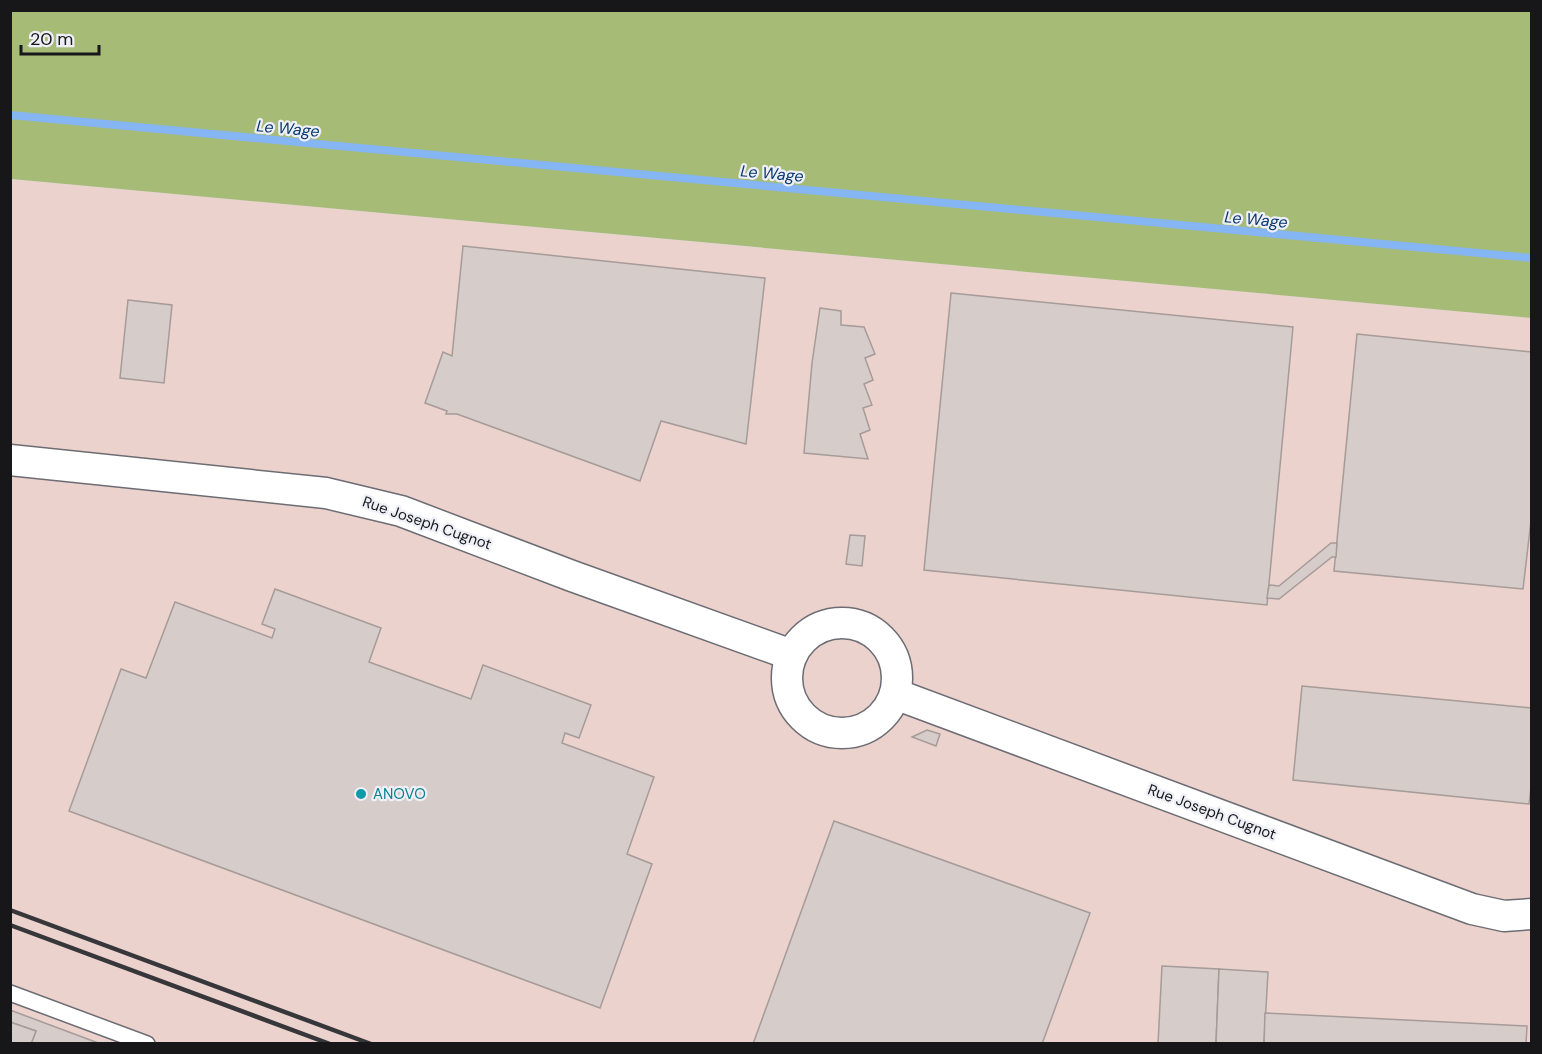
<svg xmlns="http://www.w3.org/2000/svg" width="1542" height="1054" font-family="'DM Sans',sans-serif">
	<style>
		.industrial { fill: #ecd2cc }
		.green { fill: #a5bb76 }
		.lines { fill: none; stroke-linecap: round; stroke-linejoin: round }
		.stream { stroke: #85b5f3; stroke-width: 8 }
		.building { fill: #d6ccc9; stroke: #a59b99; stroke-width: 1.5 }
		.lane-casing { stroke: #6c6c74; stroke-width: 18 }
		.street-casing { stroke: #6c6c74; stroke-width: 33 }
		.lane { stroke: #fff; stroke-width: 15 }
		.street { stroke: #fff; stroke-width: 30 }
		.rail { stroke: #37373b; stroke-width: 4.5 }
		.culture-dot { fill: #0f9aa8; stroke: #efeff8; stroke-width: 2 }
		.labels { text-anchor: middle; stroke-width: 4.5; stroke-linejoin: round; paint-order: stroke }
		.street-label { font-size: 15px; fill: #17171a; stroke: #efeff8 }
		.culture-label { font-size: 15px; fill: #0d838f; stroke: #efeff8; text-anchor: start }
		.water-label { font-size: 16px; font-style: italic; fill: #06386f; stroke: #efeff8 }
	</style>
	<rect width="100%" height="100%" fill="#e2e2eb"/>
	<path class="industrial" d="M10 179 1531 318V1043H11Z"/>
	<path class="green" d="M10 11H1531V318L11 179Z"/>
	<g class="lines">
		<path class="stream" d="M10 115 1532 258"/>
	</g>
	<g class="building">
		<path d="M463 246 765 278 746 444 661 421 640 481 457 414H446L447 411 425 403 443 352 452 356Z"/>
		<path d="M951 293 1293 327 1267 605 924 570Z"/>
		<path d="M128 300 172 305 164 383 120 378Z"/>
		<path d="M820 308 841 311V325L864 327 875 354 865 358 873 380 864 384 872 405 863 408 870 430 860 434 868 459 804 453 812 363Z"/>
		<path d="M1357 334 1532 352V512L1523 589 1334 571Z"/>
		<path d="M850 535 865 536 862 566 846 564Z"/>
		<path d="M1331 543H1337L1336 557H1332L1279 599 1267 598 1269 585 1279 586Z"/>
		<path d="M275 589 381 628 369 662 471 699 483 665 591 705 579 738 565 733 562 743 654 777 627 854 652 864 600 1008 69 811 121 669 146 678 175 602 272 638 275 629 262 624Z"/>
		<path d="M1302 686 1532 708V780L1529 804 1293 780Z"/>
		<path d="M927 730 940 734 936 746 912 737Z"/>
		<path d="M834 821 1090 913 1042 1044H753Z"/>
		<path d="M1162 966 1219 969 1216 1044H1158Z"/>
		<path d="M1219 969 1268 972 1264 1044H1216Z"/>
		<path d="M10 1010 101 1044H31L36 1031 10 1022Z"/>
		<path d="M1265 1013 1527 1026 1526 1044H1264Z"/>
		<path d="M10 1022 36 1031 31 1044H10Z"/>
	</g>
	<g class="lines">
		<defs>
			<path id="lane" d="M10 993 147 1044"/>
			<g id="street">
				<path d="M10 460 326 493 401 511 572 576 792 655"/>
				<circle cx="842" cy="678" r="55"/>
				<path d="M895 694 1472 909 1504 916 1532 914"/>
			</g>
		</defs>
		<use href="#lane" class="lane-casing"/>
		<use href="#street" class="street-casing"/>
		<use href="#lane" class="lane"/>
		<use href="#street" class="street"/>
		<g class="rail">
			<path d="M10 910 371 1044"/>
			<path d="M10 925 330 1044"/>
		</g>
	</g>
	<circle class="culture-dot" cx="361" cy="794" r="6"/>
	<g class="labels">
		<g class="street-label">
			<text transform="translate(427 523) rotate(19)" y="5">Rue Joseph Cugnot</text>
			<text transform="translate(1212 812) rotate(20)" y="5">Rue Joseph Cugnot</text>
		</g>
		<g class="culture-label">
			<text x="373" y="799">ANOVO</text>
		</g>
		<g class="water-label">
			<text transform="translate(288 128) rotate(5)" y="6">Le Wage</text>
			<text transform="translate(772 173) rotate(5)" y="6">Le Wage</text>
			<text transform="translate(1256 219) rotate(5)" y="6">Le Wage</text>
		</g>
	</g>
	<rect width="1542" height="1054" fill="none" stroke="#17171a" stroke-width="24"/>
	<path d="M21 45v9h78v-9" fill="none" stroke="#17171a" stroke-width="3"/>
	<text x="30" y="45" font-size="18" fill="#17171a" stroke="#efeff8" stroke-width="4.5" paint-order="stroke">20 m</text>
</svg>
